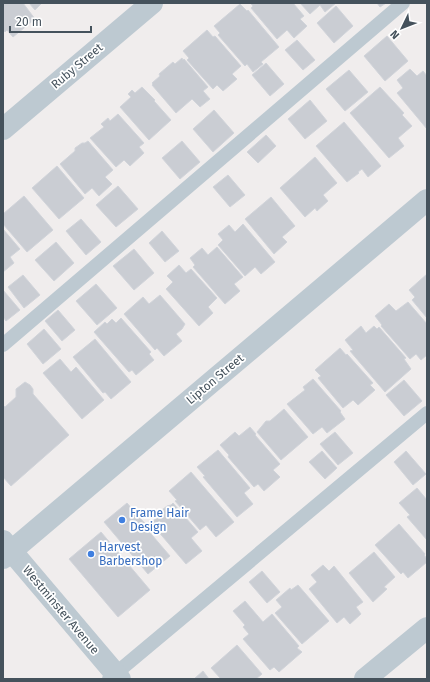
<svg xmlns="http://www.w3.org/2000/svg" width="430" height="682" font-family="'Fira Sans',sans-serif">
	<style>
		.building { fill: #cacdd3; stroke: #d1d4da }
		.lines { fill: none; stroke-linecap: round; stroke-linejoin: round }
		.lane { stroke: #bdc9d1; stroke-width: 14 }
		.street { stroke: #bdc9d1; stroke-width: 22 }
		.shop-dot { fill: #3f7fe0; stroke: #fff; stroke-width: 1.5 }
		.labels { text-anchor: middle; stroke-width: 3.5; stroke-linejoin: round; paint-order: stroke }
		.street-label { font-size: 12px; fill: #45525c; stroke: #fff }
		.shop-label { font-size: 12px; fill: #366cbe; stroke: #fff; text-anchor: start }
	</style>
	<rect width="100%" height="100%" fill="#f0eded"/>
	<g class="building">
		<path d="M3 3H23L35 19 13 37 7 30 5 32 3 29Z"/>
		<path d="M29 3H42L35 10Z"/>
		<path d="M250 3H293L304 16 300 19 307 26 294 38 287 30 277 39 251 8 253 6Z"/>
		<path d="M300 3H336L325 12 320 5 310 14Z"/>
		<path d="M377 3H386L380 7Z"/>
		<path d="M240 4 247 11 248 10 279 47 261 62 263 64 253 72 247 64 245 66 218 35 220 33 214 26Z"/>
		<path d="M336 6 353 26 334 43 317 23Z"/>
		<path d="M207 30 213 37 215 36 241 66 232 74 237 79 223 91 217 85 213 89 187 60 189 58 183 51Z"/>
		<path d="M387 36 408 61 385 81 364 56Z"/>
		<path d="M297 40 315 60 303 70 285 50Z"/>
		<path d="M182 58 183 60 184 59 208 87 203 91 210 99 200 107 192 99 176 113 152 85 153 84 152 83 160 76 159 74 173 62 175 64Z"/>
		<path d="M266 63 284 84 270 96 252 75Z"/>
		<path d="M410 69 417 76 423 71 427 76V129L397 93 403 88 397 80Z"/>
		<path d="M349 70 368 92 345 111 326 89Z"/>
		<path d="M142 87 155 100 154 101 171 120 149 140 120 107 131 97 128 94 132 90 135 93Z"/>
		<path d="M380 87 404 113 402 115 412 126 398 138 404 146 389 158 350 113Z"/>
		<path d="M310 100 327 121 305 139 288 119Z"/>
		<path d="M214 110 234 133 213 152 193 129Z"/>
		<path d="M118 114 144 143 139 147 144 153 130 166 124 160 116 167 90 138 104 127 101 124 108 118 110 121Z"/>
		<path d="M344 122 381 166 368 177 362 169 358 172 359 173 347 182 316 146Z"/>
		<path d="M266 135 276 146 258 163 247 152Z"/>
		<path d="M88 141 113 170 105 177 112 184 99 196 92 188 85 194 60 164 75 151V148L82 143H85Z"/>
		<path d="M182 141 200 162 180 179 162 158Z"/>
		<path d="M315 157 337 183 323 195 328 201 317 211 315 208 305 217 280 188Z"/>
		<path d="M57 166 84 198 59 219 32 188Z"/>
		<path d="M228 175 245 195 230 207 213 187Z"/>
		<path d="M118 186 138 209 116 227 96 205Z"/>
		<path d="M24 196 53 230 27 252 3 224V214Z"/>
		<path d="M271 197 295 226 282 237 287 242 274 254 245 219Z"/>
		<path d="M81 219 101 242 86 255 66 231Z"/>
		<path d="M243 224 275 262 261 274 255 267 245 276 218 245 223 240 218 234 229 225 235 232Z"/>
		<path d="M3 229 20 249 10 257 14 263 3 272Z"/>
		<path d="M162 231 179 251 165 262 149 243Z"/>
		<path d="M56 242 74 263 54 281 35 260Z"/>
		<path d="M217 247 243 277 234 284 240 291 225 304 193 267 195 265 190 258 202 248 208 255Z"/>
		<path d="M134 249 154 273 134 290 113 266Z"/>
		<path d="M179 265 186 273 191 269 217 298 208 307 213 313 199 326 166 289 173 282 167 276Z"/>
		<path d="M427 274V318L412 300 415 297 409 290Z"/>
		<path d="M23 275 40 295 24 308 8 287Z"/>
		<path d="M96 284 117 308 97 325 76 301Z"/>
		<path d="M3 290 20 310 6 321 3 317Z"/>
		<path d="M160 295 185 324 182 329 176 334 182 341 164 356 157 348 155 350 124 314 143 297 149 304Z"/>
		<path d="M408 302 427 324V355L421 360 416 354 410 359 381 326 382 325 375 316 389 304 396 311Z"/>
		<path d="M58 310 75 330 62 341 45 321Z"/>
		<path d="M121 318 151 352 149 354 154 360 136 375 132 370 129 372 94 332 105 322 107 324 112 319 116 323Z"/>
		<path d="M361 326 366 333 374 326 377 329 379 327 406 358 404 359 411 369 385 392 350 351 353 350 345 340Z"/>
		<path d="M44 329 61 349 43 364 27 344Z"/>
		<path d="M95 339 131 382 111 399 105 392 103 393 73 357Z"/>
		<path d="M340 348 346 355 347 354 373 383 370 385 375 390 358 405 353 400 343 408 318 378 321 376 315 370Z"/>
		<path d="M60 359 71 372 76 367 104 400 82 419 43 373Z"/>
		<path d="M313 379 341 411 340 412 345 419 327 433 322 427 313 434 287 404 305 390 303 387Z"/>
		<path d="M404 380 422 401 404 416 386 395Z"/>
		<path d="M25 382 30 385 33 389V394L69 435 11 486 3 477V405L5 407 16 397V389Z"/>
		<path d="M284 409 308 437 281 460 257 432 266 421H270Z"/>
		<path d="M250 427 256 434 255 435 280 464 273 470 280 477 264 491 258 484 254 487 228 457 229 455 220 445 235 432 239 436Z"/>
		<path d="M335 432 353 453 338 465 320 444Z"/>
		<path d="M218 450 250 488 244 493 253 504 237 517 203 477 205 476 197 467Z"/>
		<path d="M322 451 337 468 325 479 309 462Z"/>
		<path d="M406 451 426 474 413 485 394 462Z"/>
		<path d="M191 472 234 522 216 537 206 525 200 530 175 501 177 500 169 491Z"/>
		<path d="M417 488 427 500V540L407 517 410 515 399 503Z"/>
		<path d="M127 503 148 527 146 528 170 556 148 574 104 522Z"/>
		<path d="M173 503 198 532 191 538 202 551 186 564 151 523 162 513V510L167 506 171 505Z"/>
		<path d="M399 524 425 554 424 555 427 559V562L408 578 403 572 401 574 375 545Z"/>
		<path d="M101 532 150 590 118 617 69 559Z"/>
		<path d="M374 552 395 577 384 587 387 589 373 602 349 573Z"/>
		<path d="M323 565 329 571 334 566 363 602 356 607 361 614 350 624 344 617 337 623 309 589 317 582 311 575Z"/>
		<path d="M262 571 280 592 267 603 249 582Z"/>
		<path d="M298 585 329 621 302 644 275 613 282 607 276 600 290 588 291 590Z"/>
		<path d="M245 601 263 622 272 614 299 646 297 648 302 652 279 672 274 667 270 670 243 639 249 634 243 627 245 625 233 611Z"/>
		<path d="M237 645 262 674 256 679H221L211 668Z"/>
		<path d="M203 671 209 679H194Z"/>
	</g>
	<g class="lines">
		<g class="lane">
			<path d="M3 345 403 3"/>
			<path d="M109 679 427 413"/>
		</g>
		<g class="street">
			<path d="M3 129 152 3"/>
			<path d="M3 541 120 679"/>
			<path d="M3 558 427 200"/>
			<path d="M365 679 427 628"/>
		</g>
	</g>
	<g class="shop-dot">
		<circle cx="122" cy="520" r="4"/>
		<circle cx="91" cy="554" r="4"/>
	</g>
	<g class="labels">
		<g class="street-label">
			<text transform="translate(77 66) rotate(-40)" y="4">Ruby Street</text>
			<text transform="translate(215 379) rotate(-40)" y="4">Lipton Street</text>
			<text transform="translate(61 610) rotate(50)" y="4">Westminster Avenue</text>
		</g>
		<g class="shop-label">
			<text x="130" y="517">Frame Hair<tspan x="130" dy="14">Design</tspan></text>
			<text x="99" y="551">Harvest<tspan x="99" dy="14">Barbershop</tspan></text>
		</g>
	</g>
	<rect width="430" height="682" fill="none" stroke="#45525c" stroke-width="8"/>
	<g transform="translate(402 28) rotate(227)" stroke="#ffffff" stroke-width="3" paint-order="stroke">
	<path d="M0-3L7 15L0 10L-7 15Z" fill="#45525c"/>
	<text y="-6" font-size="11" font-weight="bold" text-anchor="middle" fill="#45525c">N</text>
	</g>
	<path d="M10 26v6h81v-6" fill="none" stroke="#45525c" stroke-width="2"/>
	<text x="16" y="26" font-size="12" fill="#45525c" stroke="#ffffff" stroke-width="3" paint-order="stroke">20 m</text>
</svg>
